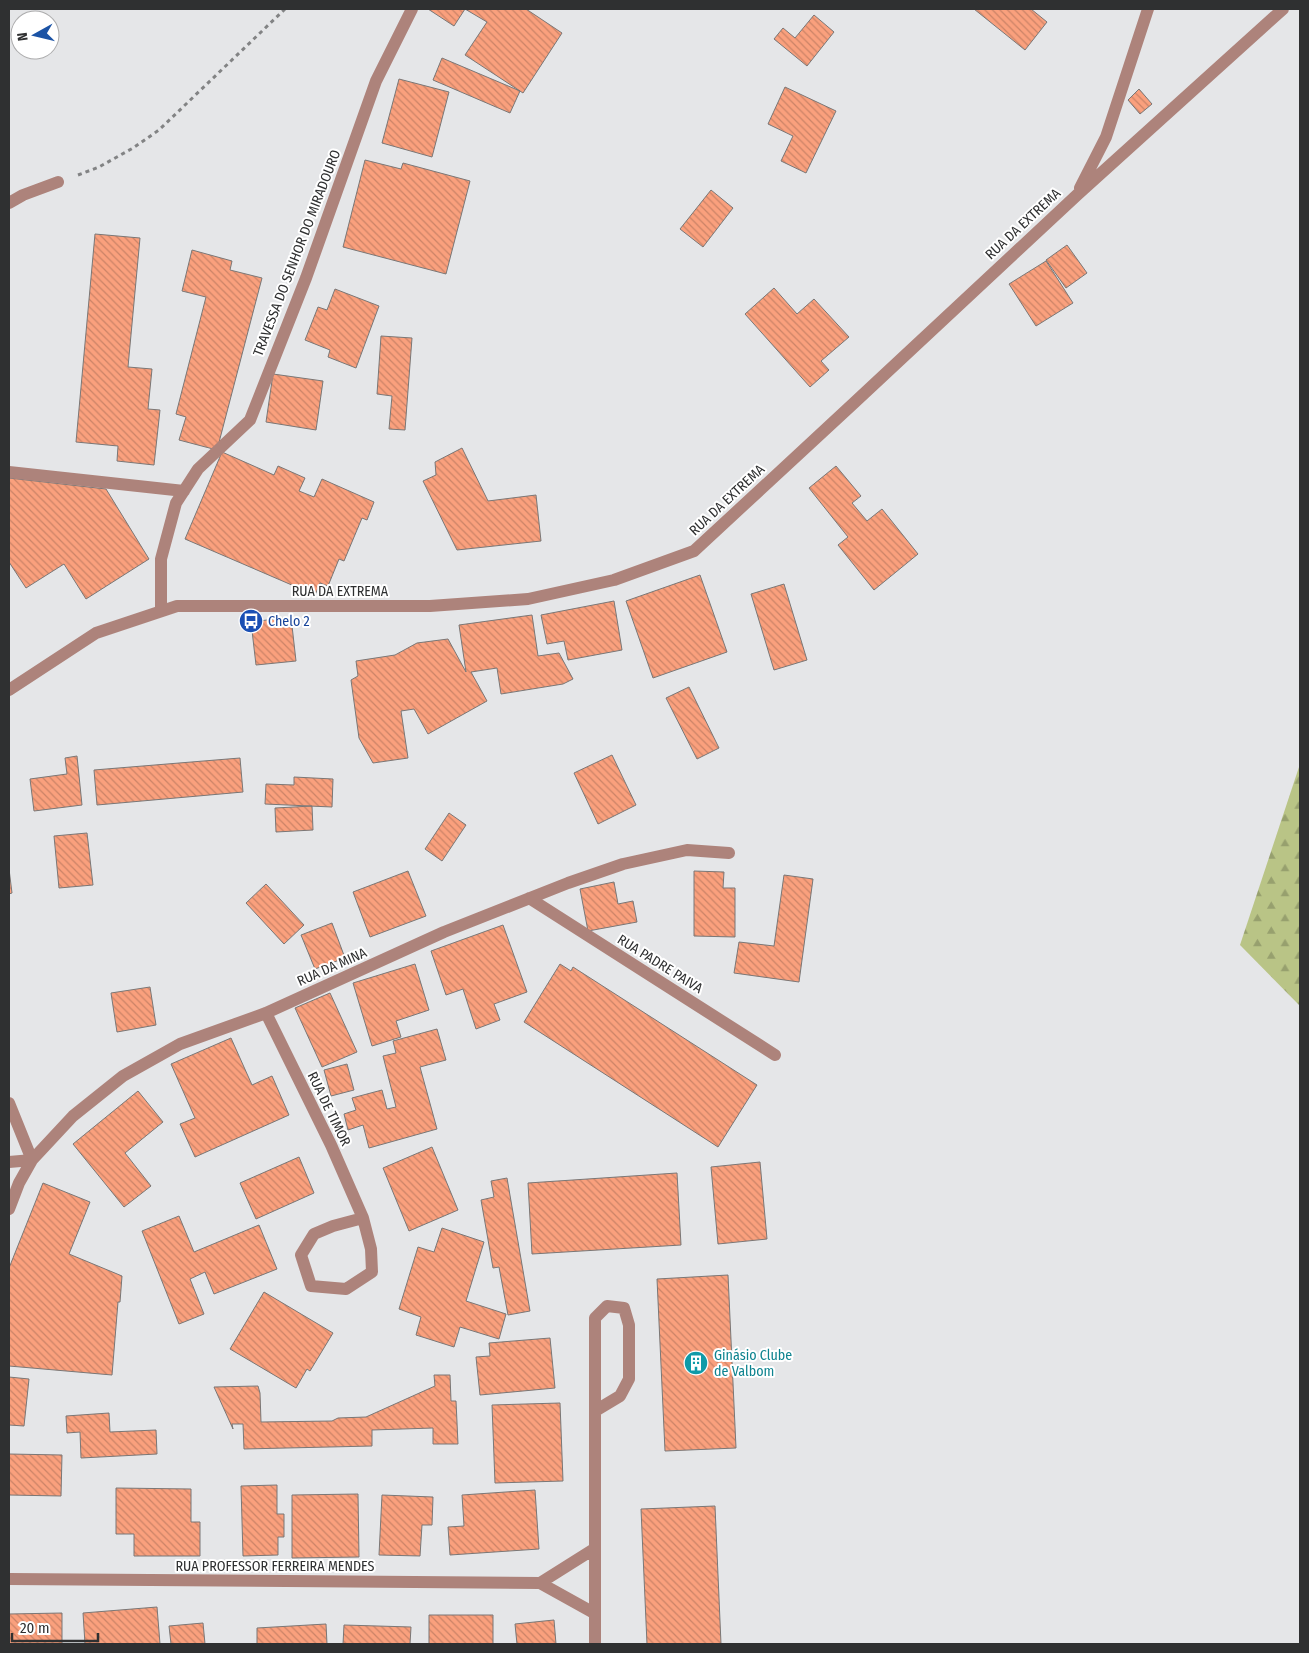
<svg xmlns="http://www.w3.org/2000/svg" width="1309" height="1653" viewBox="0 0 1309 1653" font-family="'Fira Sans Condensed',sans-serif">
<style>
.forest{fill:url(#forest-firs)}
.building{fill:url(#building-back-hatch);stroke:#7a7776}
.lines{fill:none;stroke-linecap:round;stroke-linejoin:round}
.path{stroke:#828384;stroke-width:3;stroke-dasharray:4 4;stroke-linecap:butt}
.minor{stroke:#ad837b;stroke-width:12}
.labels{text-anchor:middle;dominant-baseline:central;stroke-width:4;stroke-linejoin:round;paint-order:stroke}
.street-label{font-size:14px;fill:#2f3031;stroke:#fff}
.transit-label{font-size:14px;fill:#164399;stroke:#fff;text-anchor:start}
.culture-label{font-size:14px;fill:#0d838f;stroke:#fff;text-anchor:start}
</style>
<defs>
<pattern id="forest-firs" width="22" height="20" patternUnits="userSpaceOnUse" patternTransform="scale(1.25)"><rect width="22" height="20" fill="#b9c486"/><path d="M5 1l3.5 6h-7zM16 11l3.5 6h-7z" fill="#97a06e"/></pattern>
<pattern id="building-back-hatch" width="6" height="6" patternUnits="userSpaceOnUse" patternTransform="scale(1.25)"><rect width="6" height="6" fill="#faa07d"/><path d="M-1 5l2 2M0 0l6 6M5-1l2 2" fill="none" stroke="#cb8367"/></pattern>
</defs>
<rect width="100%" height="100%" fill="#e5e6e8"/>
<path class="forest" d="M 1300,764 L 1300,1006 L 1240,945 Z"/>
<path class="building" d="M 428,9 L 465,9 L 454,26 Z
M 465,9 L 526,9 L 562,33 L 523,93 L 465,55 L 487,22 Z
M 974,9 L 1031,9 L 1047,22 L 1025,50 Z
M 814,15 L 834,32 L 807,66 L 774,39 L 783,28 L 795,38 Z
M 442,58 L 520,91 L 510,113 L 433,80 Z
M 399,79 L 449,92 L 432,157 L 382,143 Z
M 785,87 L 836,111 L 806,173 L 781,161 L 793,136 L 768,124 Z
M 1139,89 L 1152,104 L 1140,114 L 1128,100 Z
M 365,160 L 401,169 L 403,163 L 470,181 L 446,274 L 343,247 Z
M 711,190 L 733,208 L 703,247 L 680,229 Z
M 95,234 L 140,238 L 128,367 L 152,369 L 148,409 L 160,410 L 154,465 L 117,461 L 118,446 L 76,442 Z
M 1067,245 L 1087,273 L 1066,288 L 1046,260 Z
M 192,250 L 232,261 L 230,270 L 262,278 L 217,450 L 179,440 L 186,417 L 176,414 L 206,297 L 182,291 Z
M 1046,261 L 1073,303 L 1036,326 L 1009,284 Z
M 774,288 L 797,314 L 814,299 L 849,337 L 821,361 L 829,370 L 810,387 L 745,314 Z
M 335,289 L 379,306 L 356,368 L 328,357 L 330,350 L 305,340 L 318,307 L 327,310 Z
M 381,336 L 412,338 L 405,430 L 389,429 L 392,396 L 377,394 Z
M 273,374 L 323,381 L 316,430 L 266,422 Z
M 462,448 L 488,501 L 536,495 L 541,541 L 457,550 L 423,481 L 436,475 L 435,462 Z
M 222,452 L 274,475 L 278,466 L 305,478 L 299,491 L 314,497 L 322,479 L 374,502 L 367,520 L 362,518 L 344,561 L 339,559 L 328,586 L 320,583 L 315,595 L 185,539 Z
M 836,466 L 861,496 L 852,503 L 867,521 L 882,509 L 918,554 L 874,590 L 838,545 L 848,537 L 809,488 Z
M 9,478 L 106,489 L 149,559 L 86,599 L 64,564 L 26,588 L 9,562 Z
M 700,575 L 727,652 L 653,678 L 626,601 Z
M 784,584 L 807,660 L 774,670 L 751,594 Z
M 614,601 L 622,650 L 568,660 L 564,641 L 547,644 L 541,615 Z
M 532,615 L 538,656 L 559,653 L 573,679 L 563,684 L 501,694 L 497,668 L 471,672 L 487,701 L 428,734 L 414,709 L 401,711 L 408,758 L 373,763 L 359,738 L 351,680 L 358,676 L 356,661 L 395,655 L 417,643 L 448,639 L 466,672 L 459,625 Z
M 291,617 L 296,661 L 256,665 L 251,622 Z
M 689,687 L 719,748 L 697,759 L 666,698 Z
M 612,755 L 636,805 L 598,824 L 574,773 Z
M 77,756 L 82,805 L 34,811 L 30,779 L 67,774 L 65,758 Z
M 240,758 L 243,792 L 97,805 L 94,770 Z
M 294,777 L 333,779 L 332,807 L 265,804 L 266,784 L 294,785 Z
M 312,806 L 313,830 L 276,832 L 275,808 Z
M 449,813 L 466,825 L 442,861 L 425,849 Z
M 87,833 L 93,885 L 59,888 L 54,836 Z
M 9,869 L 12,893 L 9,894 Z
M 408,871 L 426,916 L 370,937 L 353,892 Z
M 694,871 L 724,872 L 723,888 L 735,888 L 735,937 L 694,936 Z
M 784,875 L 813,879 L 799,982 L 734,973 L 739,942 L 774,946 Z
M 614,882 L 618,904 L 633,901 L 637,922 L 588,931 L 580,889 Z
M 266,884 L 304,925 L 284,944 L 246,903 Z
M 332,923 L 345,958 L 315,969 L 301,935 Z
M 503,925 L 527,992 L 494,1004 L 500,1020 L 476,1029 L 463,989 L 446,995 L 431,951 Z
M 415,964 L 429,1010 L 396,1021 L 401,1037 L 372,1046 L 353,983 Z
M 560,964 L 571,971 L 573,967 L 757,1085 L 718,1147 L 524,1022 Z
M 150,987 L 156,1025 L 117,1032 L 111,993 Z
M 330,993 L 357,1052 L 322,1067 L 295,1008 Z
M 437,1029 L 446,1060 L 420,1067 L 437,1129 L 369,1148 L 363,1125 L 348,1130 L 344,1114 L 356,1110 L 352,1098 L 382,1090 L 387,1109 L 396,1107 L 383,1056 L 396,1053 L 393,1041 Z
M 231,1038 L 252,1085 L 272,1076 L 289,1115 L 195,1157 L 180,1124 L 195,1118 L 171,1064 Z
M 347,1064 L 354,1090 L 331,1096 L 324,1070 Z
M 138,1091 L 163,1122 L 125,1153 L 151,1186 L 124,1207 L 73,1144 Z
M 432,1147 L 458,1210 L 409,1231 L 383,1168 Z
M 299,1157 L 314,1193 L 256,1219 L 240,1183 Z
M 760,1162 L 767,1239 L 718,1244 L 711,1167 Z
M 677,1173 L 681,1245 L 532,1254 L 528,1183 Z
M 507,1178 L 530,1311 L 508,1315 L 499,1267 L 493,1268 L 481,1200 L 494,1197 L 491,1181 Z
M 43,1183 L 90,1202 L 69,1254 L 122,1276 L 120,1302 L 118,1302 L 112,1375 L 9,1366 L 9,1268 Z
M 179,1216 L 194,1252 L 259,1225 L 277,1269 L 214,1294 L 205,1272 L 190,1279 L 204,1314 L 179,1324 L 142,1231 Z
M 442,1228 L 484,1242 L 466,1301 L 506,1314 L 499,1339 L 460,1327 L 454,1347 L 416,1335 L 421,1317 L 399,1309 L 418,1247 L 434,1252 Z
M 728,1275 L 736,1448 L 665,1451 L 657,1279 Z
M 264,1292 L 333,1333 L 310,1371 L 307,1369 L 296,1388 L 230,1349 Z
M 550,1338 L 555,1388 L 480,1395 L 476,1357 L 490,1356 L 489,1343 Z
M 434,1375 L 450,1375 L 451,1401 L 456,1401 L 458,1444 L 433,1444 L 433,1428 L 372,1430 L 372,1446 L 244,1449 L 243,1424 L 232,1424 L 233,1429 L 214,1387 L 258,1386 L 260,1393 L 261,1422 L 332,1421 L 338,1418 L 366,1417 L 435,1386 Z
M 9,1377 L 29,1379 L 24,1426 L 9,1425 Z
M 560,1403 L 563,1481 L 495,1483 L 492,1405 Z
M 109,1413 L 110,1432 L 156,1430 L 157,1454 L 81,1458 L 80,1432 L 67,1433 L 66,1416 Z
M 9,1454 L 62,1455 L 61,1496 L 9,1495 Z
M 277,1485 L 277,1514 L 284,1514 L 284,1537 L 278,1537 L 278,1555 L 243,1556 L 241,1486 Z
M 116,1488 L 191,1489 L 191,1522 L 200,1522 L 200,1556 L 134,1556 L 134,1534 L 116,1534 Z
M 535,1490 L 539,1549 L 450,1555 L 448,1527 L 464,1526 L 462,1495 Z
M 358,1494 L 359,1557 L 292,1558 L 292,1495 Z
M 382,1495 L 433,1497 L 432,1525 L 422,1525 L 420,1556 L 379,1555 Z
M 715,1506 L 721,1644 L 647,1644 L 641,1509 Z
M 157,1607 L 160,1644 L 85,1644 L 83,1613 Z
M 62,1613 L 62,1644 L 9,1644 L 9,1614 Z
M 429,1615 L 493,1615 L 493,1644 L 429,1644 Z
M 554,1620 L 556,1644 L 517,1644 L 515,1624 Z
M 203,1623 L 205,1644 L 171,1644 L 169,1626 Z
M 326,1624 L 327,1644 L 257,1644 L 257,1628 Z
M 344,1625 L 411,1627 L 410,1644 L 343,1644 Z"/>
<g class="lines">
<path class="path" d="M 78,175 L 99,167 L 133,148 L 159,130 L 285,9"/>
<path class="minor" d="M 1080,188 L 1106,137 L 1148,9
M 9,203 L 23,195 L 58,182
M 9,472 L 184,491
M 161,611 L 161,559 L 176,503 L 198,469 L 250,420 L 306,278 L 376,81 L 412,9
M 9,690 L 96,633 L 177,606 L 430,606 L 528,599 L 614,580 L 694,551 L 855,402 L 1077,195 L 1283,9
M 529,898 L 775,1055
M 266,1013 L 331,1145 L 363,1218 L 371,1249 L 372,1272 L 346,1289 L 311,1286 L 301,1255 L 314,1234 L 333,1226 L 363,1218
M 9,1103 L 32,1160 L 9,1162
M 9,1209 L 19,1183 L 32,1160 L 73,1116 L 123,1076 L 180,1044 L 266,1013 L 444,932 L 568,883 L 623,864 L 687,850 L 729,853
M 9,1579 L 540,1583 L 594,1613
M 540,1583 L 594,1549
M 595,1644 L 595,1318 L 607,1306 L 624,1308 L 629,1325 L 629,1379 L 620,1396 L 595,1411"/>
</g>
<defs>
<g id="bus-disc" transform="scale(1.25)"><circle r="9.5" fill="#1a4fb4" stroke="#fff"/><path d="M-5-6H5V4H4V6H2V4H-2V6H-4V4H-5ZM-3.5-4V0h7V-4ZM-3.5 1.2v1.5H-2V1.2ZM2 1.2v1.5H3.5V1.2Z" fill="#fff"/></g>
<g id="building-disc" transform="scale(1.25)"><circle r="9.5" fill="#0f9aa8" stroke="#fff"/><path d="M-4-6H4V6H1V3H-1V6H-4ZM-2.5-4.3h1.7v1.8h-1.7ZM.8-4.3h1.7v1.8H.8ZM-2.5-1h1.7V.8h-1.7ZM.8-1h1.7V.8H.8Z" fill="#fff"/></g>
</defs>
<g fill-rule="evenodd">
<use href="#bus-disc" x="251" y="621"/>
<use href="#building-disc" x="696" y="1363"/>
</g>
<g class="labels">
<g class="street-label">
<text transform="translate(1023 224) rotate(-43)">RUA DA EXTREMA</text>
<text transform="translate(297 253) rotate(-69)">TRAVESSA DO SENHOR DO MIRADOURO</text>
<text transform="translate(727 500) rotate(-43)">RUA DA EXTREMA</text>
<text x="340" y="591">RUA DA EXTREMA</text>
<text transform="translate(660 964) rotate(32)">RUA PADRE PAIVA</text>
<text transform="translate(332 967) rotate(-24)">RUA DA MINA</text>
<text transform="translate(329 1109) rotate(64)">RUA DE TIMOR</text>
<text x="275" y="1566">RUA PROFESSOR FERREIRA MENDES</text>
</g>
<g class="transit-label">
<text x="268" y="621">Chelo 2</text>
</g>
<g class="culture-label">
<text x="714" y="1355">Ginásio Clube<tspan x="714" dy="16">de Valbom</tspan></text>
</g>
</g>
<rect width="1309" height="1653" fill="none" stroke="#2f3031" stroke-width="20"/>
<g transform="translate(35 35) rotate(262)"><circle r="24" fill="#ffffff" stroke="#acacad"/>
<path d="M0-4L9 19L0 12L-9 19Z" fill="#1b53a5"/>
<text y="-8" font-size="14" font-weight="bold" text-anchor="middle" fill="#2f3031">N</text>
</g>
<path d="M12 1633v8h86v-8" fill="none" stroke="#2f3031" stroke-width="2.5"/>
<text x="20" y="1633" font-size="15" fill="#2f3031" stroke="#ffffff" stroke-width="4" paint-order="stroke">20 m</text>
</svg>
